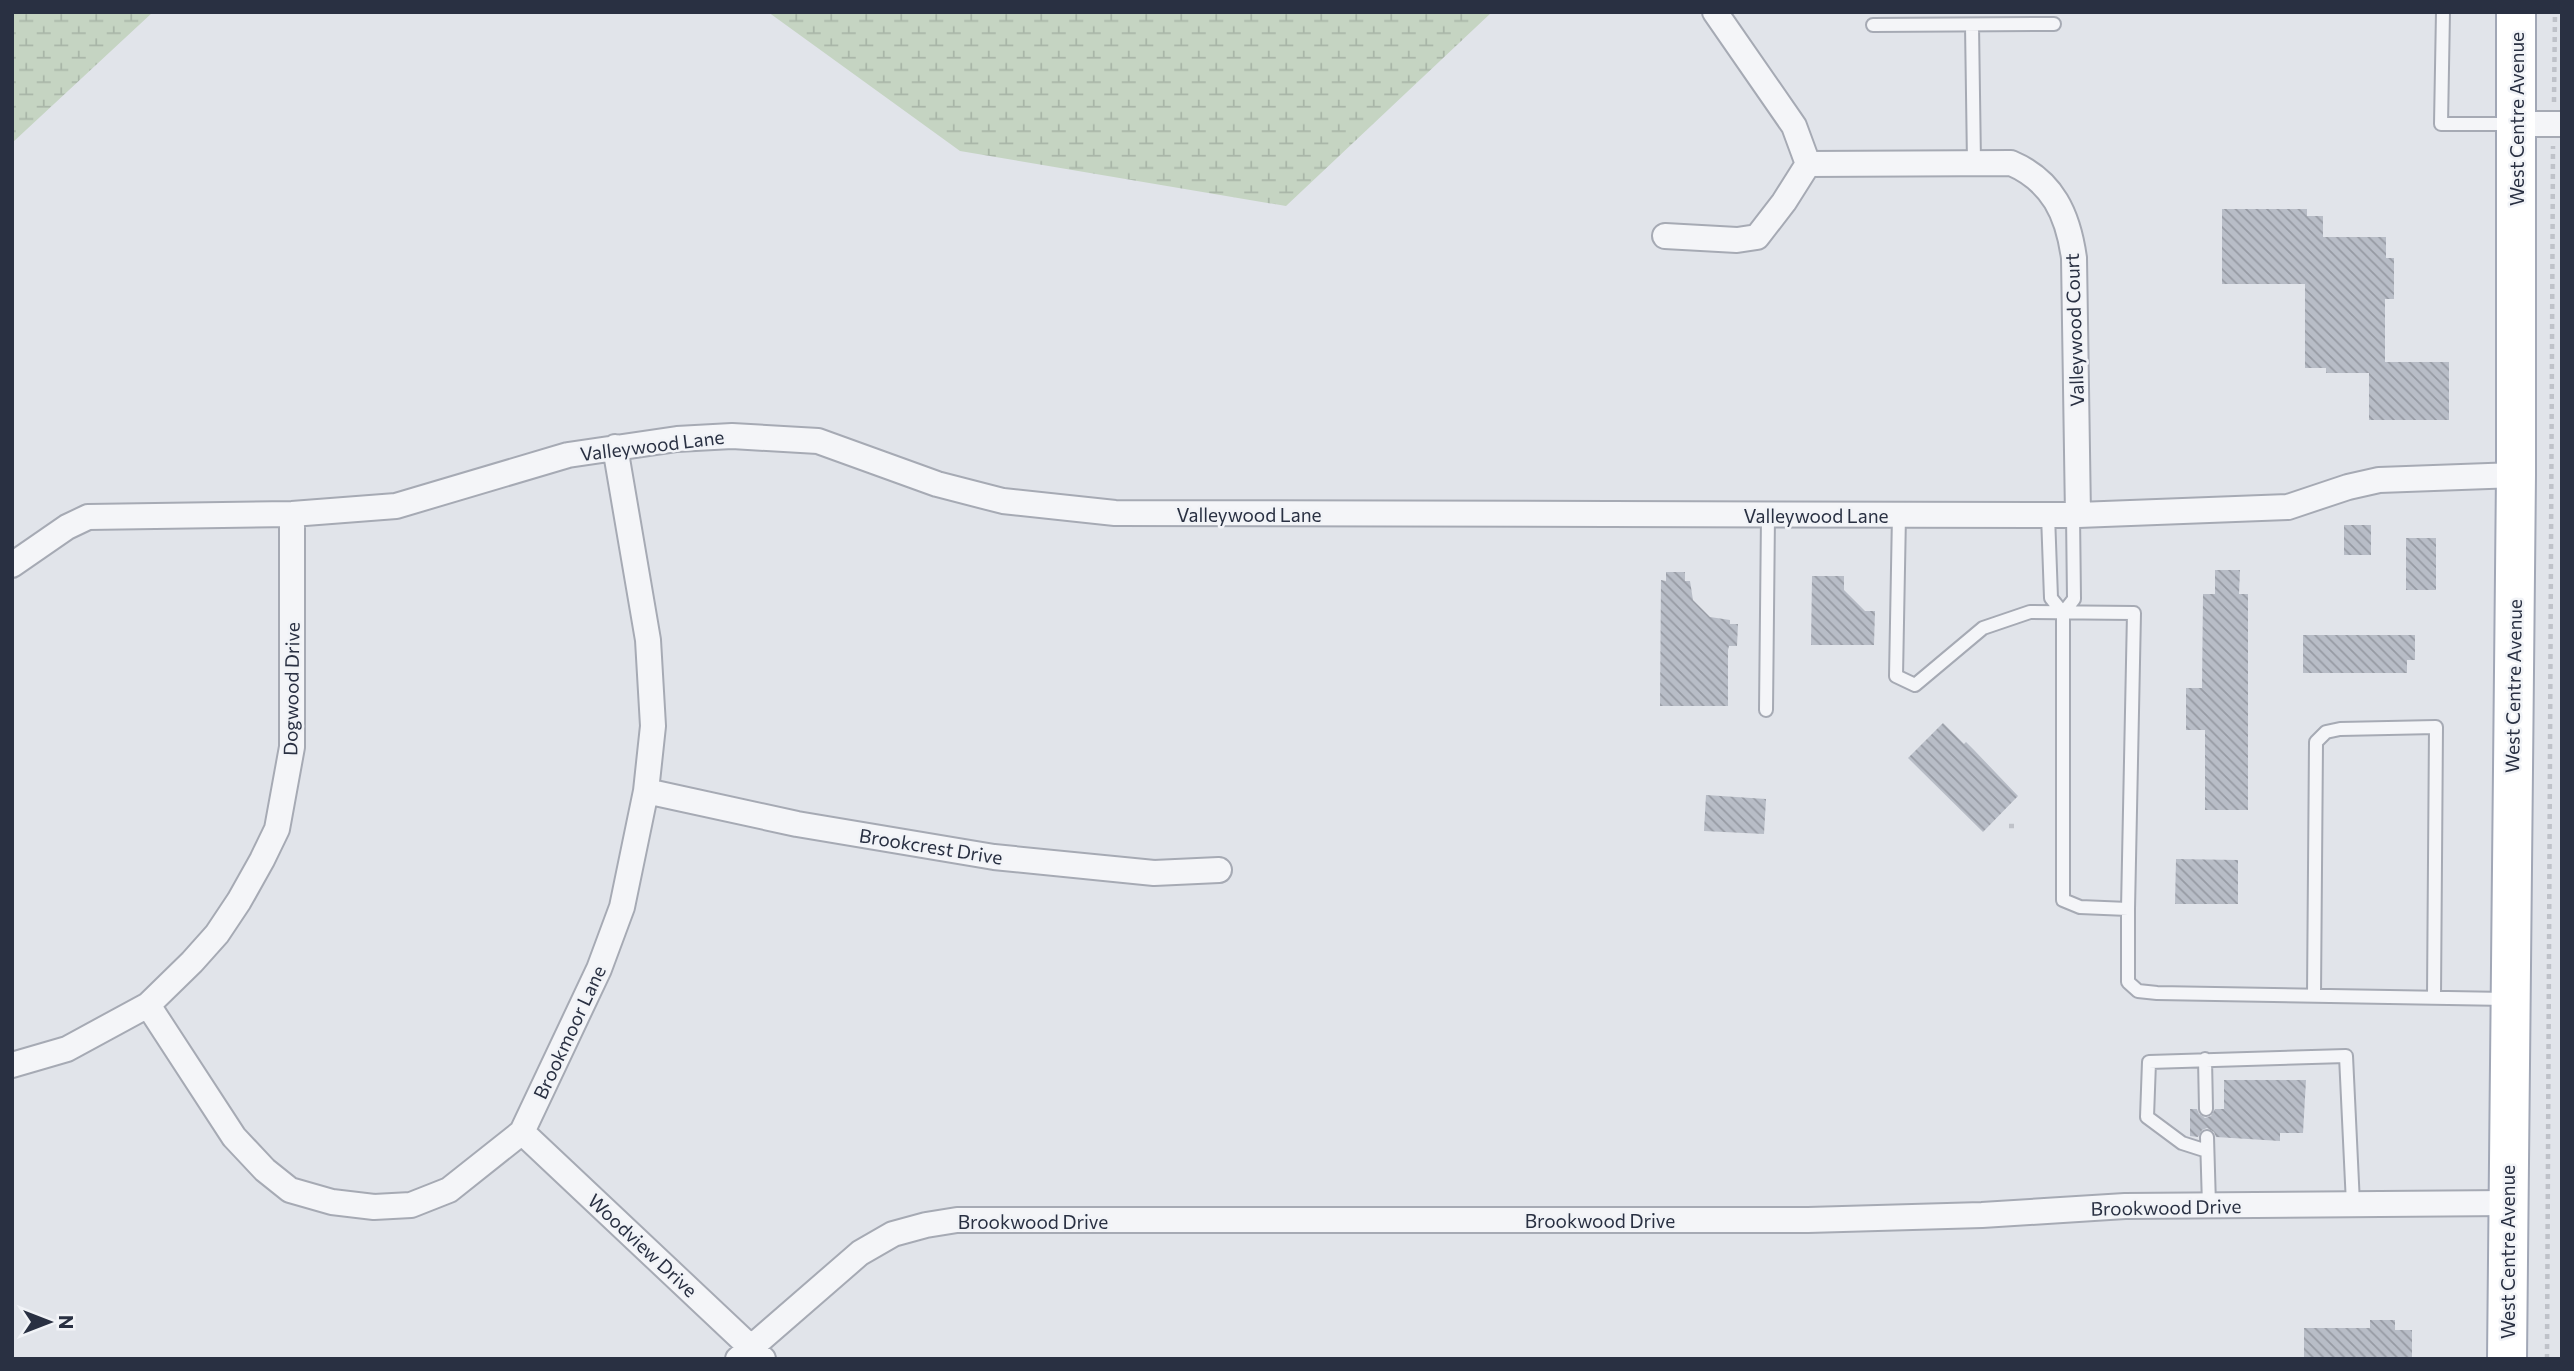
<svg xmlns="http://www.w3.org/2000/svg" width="2574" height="1371" viewBox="0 0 2574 1371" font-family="Commissioner,sans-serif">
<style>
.wetland{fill:url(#wetland-marsh)}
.building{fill:url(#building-back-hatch)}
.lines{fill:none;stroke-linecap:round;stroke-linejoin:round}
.service-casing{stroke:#a6aab4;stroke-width:16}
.minor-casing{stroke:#a6aab4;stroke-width:28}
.primary-casing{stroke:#a1a7b6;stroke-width:42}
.path{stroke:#bfc2c9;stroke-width:4.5;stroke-dasharray:5 5;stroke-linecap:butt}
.service{stroke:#f4f5f8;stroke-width:12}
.minor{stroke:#f4f5f8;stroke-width:24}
.primary{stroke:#fff;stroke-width:38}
.labels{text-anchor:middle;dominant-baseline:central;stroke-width:5;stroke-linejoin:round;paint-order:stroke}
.street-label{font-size:19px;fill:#293042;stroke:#f1f3f7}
</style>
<defs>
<pattern id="wetland-marsh" width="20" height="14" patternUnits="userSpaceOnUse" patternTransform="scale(1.75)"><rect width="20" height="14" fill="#c5d4c2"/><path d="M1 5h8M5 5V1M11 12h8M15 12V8" fill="none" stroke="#a9b6a8"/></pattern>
<pattern id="building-back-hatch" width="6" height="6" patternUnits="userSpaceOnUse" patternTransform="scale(1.75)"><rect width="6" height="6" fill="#b8bdc7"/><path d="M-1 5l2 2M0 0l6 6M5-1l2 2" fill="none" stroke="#969aa3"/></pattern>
</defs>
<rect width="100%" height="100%" fill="#e1e4ea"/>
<path class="wetland" d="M 12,12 L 153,12 L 12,143 Z
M 768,12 L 1492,12 L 1286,206 L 960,151 Z"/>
<path class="building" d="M 2222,209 L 2307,209 L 2307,216 L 2323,216 L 2323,237 L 2386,237 L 2386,258 L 2394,258 L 2394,299 L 2385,299 L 2385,362 L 2449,362 L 2449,420 L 2369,420 L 2369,373 L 2326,373 L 2326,368 L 2305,368 L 2305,284 L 2222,284 Z
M 2344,525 L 2371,525 L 2371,555 L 2344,555 Z
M 2406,538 L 2436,538 L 2436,590 L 2406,590 Z
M 2215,570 L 2240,570 L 2239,594 L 2248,594 L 2248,810 L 2205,810 L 2205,730 L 2186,730 L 2186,688 L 2202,688 L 2203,594 L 2215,594 Z
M 1666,572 L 1685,572 L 1685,581 L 1690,581 L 1693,600 L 1710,617 L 1730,620 L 1730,624 L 1738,624 L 1737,646 L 1729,646 L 1728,650 L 1728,706 L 1660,706 L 1661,580 L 1666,581 Z
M 1812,576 L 1844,576 L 1844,590 L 1865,611 L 1875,611 L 1874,645 L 1811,645 Z
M 2303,635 L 2415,635 L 2415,660 L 2407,660 L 2407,673 L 2303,673 Z
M 1943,723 L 1964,744 L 1966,742 L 1974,750 L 2018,796 L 1983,832 L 1908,758 Z
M 1706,795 L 1766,799 L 1764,834 L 1704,831 Z
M 2176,859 L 2238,860 L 2238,904 L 2175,904 Z
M 2224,1080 L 2306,1080 L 2303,1133 L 2280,1133 L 2280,1141 L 2216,1137 L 2214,1132 L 2207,1128 L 2202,1130 L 2198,1137 L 2190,1136 L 2190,1109 L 2197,1109 L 2199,1114 L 2205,1118 L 2211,1116 L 2215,1109 L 2224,1109 Z
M 2370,1320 L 2395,1320 L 2395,1330 L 2412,1330 L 2412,1359 L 2304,1359 L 2304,1328 L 2370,1328 Z"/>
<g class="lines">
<g class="service-casing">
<path id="service" d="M 2443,12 L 2441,124 L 2511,124
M 1873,25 L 2054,24
M 1972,25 L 1974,163
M 1899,515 L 1896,676 L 1915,685 L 1983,628 L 2030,612 L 2134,613 L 2128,909
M 2048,515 L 2051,598 L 2063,613 L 2074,599 L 2073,515
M 2063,613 L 2063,900 L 2080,907 L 2128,909 L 2128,982 L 2138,991 L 2157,993 L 2507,999
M 1766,710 L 1768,515
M 2314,995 L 2316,742 L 2326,732 L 2340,729 L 2436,727 L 2434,997
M 2205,1059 L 2206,1109
M 2207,1137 L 2209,1205
M 2207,1151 L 2182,1143 L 2147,1117 L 2149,1062 L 2346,1056 L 2353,1204"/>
</g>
<g class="minor-casing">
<path id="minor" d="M 1715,12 L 1794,126 L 1808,164
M 2515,124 L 2562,124
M 1808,164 L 2011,163 C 2053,181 2068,215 2074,258 L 2078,515
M 1665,236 L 1737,240 L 1757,237 L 1784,202 L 1808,164
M 12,565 L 67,527 L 88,517 L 292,514 L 396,506 L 568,455 L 677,439 L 732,436 L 818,441 L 937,484 L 1003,501 L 1115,513 L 2078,515 L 2288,507 L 2348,487 L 2379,480 L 2516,475
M 646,791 L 797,824 L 994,857 L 1154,873 L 1219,870
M 148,1005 L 234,1137 L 265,1170 L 290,1190 L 332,1202 L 374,1207 L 411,1205 L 449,1190 L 522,1132 L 599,969 L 622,907 L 646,791 L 653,726 L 648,640 L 615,447
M 12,1065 L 67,1049 L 148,1005 L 192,962 L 217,934 L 239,901 L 262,860 L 277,829 L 292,747 L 292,514
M 522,1132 L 763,1359
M 738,1359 L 860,1253 L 893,1234 L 926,1225 L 957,1220 L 1808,1220 L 1982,1215 L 2125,1206 L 2507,1203"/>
</g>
<g class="primary-casing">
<path id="primary" d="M 2507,1359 L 2516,475 L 2516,12"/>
</g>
<path class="path" d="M 2554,102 L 2555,12
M 2009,826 L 2014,826
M 2547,1359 L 2553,146"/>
<use href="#service" class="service"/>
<use href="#minor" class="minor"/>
<use href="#primary" class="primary"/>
</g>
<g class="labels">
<g class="street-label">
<text transform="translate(2516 119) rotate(-90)">West Centre Avenue</text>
<text transform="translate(2074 330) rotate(-92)">Valleywood Court</text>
<text transform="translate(652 445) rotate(-7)">Valleywood Lane</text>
<text x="1249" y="514">Valleywood Lane</text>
<text x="1816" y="515">Valleywood Lane</text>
<text transform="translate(2513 686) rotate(-89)">West Centre Avenue</text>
<text transform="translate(291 689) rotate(-89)">Dogwood Drive</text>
<text transform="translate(931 846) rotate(9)">Brookcrest Drive</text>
<text transform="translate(569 1032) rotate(-65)">Brookmoor Lane</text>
<text transform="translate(2166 1207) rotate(-1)">Brookwood Drive</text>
<text x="1600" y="1220">Brookwood Drive</text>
<text x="1033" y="1221">Brookwood Drive</text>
<text transform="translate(643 1245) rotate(43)">Woodview Drive</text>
<text transform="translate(2507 1252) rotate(-90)">West Centre Avenue</text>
</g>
</g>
<rect width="2574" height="1371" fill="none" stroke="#293042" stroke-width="28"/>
<g transform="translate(49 1322) rotate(90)" stroke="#f1f3f7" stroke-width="5" paint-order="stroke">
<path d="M0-5L12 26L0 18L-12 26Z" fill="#293042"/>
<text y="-10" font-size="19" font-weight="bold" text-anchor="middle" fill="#293042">N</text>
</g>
</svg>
